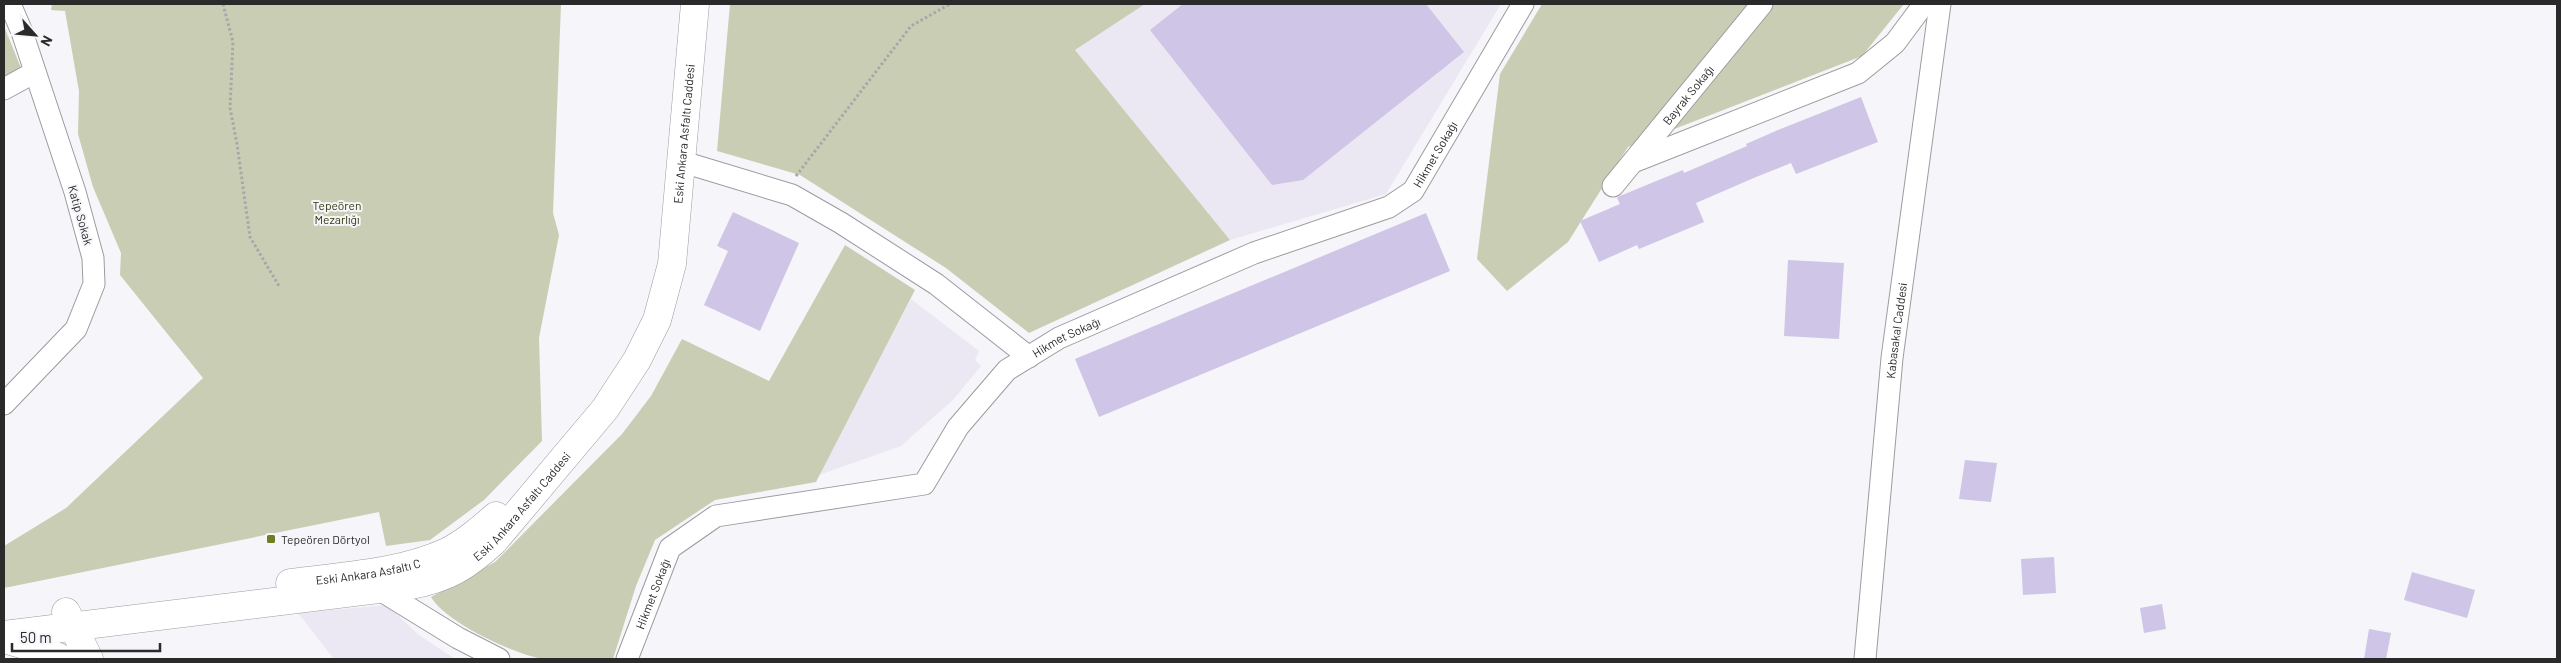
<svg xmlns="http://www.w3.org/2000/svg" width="2561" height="663" viewBox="0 0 2561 663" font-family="Barlow,sans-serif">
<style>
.built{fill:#ebe8f3}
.green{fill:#c9cdb3}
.building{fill:#cec5e7}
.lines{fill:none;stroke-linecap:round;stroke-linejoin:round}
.minor-casing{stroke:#9c9c9f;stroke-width:23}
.major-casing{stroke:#9c9c9f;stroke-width:29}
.path{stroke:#a7a7aa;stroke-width:3;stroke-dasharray:2.5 2.5;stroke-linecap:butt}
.minor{stroke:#fff;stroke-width:21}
.major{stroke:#fff;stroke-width:28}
.poi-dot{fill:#747b25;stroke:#f6f5f9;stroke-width:2}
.labels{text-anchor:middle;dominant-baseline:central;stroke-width:4;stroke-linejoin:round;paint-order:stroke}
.street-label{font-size:12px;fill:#2a2a2b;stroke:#f6f5f9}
.park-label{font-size:12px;fill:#33360b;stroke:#f6f5f9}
.poi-label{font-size:12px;fill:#2a2a2b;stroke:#f6f5f9;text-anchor:start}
</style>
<rect width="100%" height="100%" fill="#f6f5f9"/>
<path class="built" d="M 1145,4 L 1501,4 L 1386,194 L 1230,240 L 1075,50 Z
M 911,299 L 979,351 L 975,360 L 981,366 L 953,400 L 901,446 L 819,475 Z
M 387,605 L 419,635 L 455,659 L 334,659 L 298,613 Z"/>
<path class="green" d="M 52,4 L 561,4 L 553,213 L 559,235 L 539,338 L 542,441 L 484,500 L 430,540 L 386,546 L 379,512 L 4,588 L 4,546 L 66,508 L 203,378 L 120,275 L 121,253 L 93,187 L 78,134 L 79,91 L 65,11 L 51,10 Z
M 730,4 L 1145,4 L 1075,50 L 1230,240 L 1029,333 L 946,268 L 800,175 L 717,151 Z
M 1542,4 L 1904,4 L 1862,56 L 1628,147 L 1568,242 L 1507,291 L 1477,259 L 1500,74 Z
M 4,26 L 21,68 L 4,78 Z
M 845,245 L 915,290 L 816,482 L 715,500 L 655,540 L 636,586 L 613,659 C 591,659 566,662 544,659 C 515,655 445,622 431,597 L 495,562 L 622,434 L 651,396 L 682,339 L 769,381 Z"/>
<path class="building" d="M 1183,4 L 1426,4 L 1464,52 L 1303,180 L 1272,185 L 1150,30 Z
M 1861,97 L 1878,142 L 1796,174 L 1791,163 L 1756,177 L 1696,203 L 1704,222 L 1639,249 L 1637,245 L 1599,262 L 1580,221 L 1620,204 L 1617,198 L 1620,196 L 1683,170 L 1684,173 L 1747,146 L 1746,144 L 1778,130 Z
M 733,212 L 799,243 L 760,331 L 704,305 L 728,251 L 717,246 Z
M 1426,213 L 1450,271 L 1099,417 L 1075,359 Z
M 1788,260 L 1844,263 L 1839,339 L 1784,336 Z
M 1965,460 L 1997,463 L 1991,502 L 1959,499 Z
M 2054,557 L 2056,593 L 2023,595 L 2021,559 Z
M 2412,572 L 2475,590 L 2467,618 L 2404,600 Z
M 2162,604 L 2166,629 L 2144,633 L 2140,608 Z
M 2369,629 L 2391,633 L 2386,659 L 2364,659 Z"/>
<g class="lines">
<g class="minor-casing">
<g id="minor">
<path d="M 4,89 L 35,72"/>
<path d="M 683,162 L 792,195 L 841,223 L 936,284 L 1029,357"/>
<path d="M 1633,162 L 1858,73 L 1895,43 L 1924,4"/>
<path id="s1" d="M 1613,186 L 1762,4"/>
<path d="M 4,404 L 76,329 L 94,284 L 93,258 L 75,192 L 22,32 L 10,4"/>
<path d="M 380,590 L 458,638 L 499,659"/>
<path id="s2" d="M 627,659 L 670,548 L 716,516 L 924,484 L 958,427 L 1007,370 L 1059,338 L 1254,253 L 1389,207 L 1413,191 L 1523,4"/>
<path id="s3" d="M 1865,659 L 1892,358 L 1940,4"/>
</g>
</g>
<g class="major-casing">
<g id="major">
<path id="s4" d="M 290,583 C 342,576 398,574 447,552 C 465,543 481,529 496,516"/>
<path d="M 66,612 L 89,659"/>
<path id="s5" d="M 4,635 L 411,585 C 448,578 467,566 494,541 L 605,409 L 637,360 L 657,320 L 672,264 L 695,4"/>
<path d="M 8,640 L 48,652 L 62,659"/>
</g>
</g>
<path class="path" d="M 223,4 L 233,42 L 230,108 L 237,144 L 250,237 L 279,286
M 796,176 L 911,26 L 950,4"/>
<use href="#minor" class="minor"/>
<use href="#major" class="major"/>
</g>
<rect class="poi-dot" x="266" y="534" width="10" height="10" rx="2.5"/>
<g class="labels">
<g class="street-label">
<text stroke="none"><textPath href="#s1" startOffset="118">Bayrak Sokağı</textPath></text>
<text stroke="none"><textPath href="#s5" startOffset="970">Eski Ankara Asfaltı Caddesi</textPath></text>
<text stroke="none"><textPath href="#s2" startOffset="1015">Hikmet Sokağı</textPath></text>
<text transform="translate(81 215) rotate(74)">Katip Sokak</text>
<text stroke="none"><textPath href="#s3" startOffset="330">Kabasakal Caddesi</textPath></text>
<text stroke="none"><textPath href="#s2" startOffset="595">Hikmet Sokağı</textPath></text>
<text stroke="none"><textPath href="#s5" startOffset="550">Eski Ankara Asfaltı Caddesi</textPath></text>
<text stroke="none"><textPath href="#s4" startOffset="79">Eski Ankara Asfaltı C</textPath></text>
<text stroke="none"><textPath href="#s2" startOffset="70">Hikmet Sokağı</textPath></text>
</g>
<g class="park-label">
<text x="337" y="205">Tepeören<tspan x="337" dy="14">Mezarlığı</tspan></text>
</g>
<g class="poi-label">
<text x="281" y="539">Tepeören Dörtyol</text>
</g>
</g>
<rect width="2561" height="663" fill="none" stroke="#2a2a2b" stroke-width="10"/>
<g transform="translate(35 35) rotate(117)" stroke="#f6f5f9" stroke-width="4" paint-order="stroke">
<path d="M0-4L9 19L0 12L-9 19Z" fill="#2a2a2b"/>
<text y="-8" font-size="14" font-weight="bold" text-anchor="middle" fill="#2a2a2b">N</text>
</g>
<path d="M12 643v8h148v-8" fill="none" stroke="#2a2a2b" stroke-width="2.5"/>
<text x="20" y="643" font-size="15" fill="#2a2a2b" stroke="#f6f5f9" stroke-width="4" paint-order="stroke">50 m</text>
</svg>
